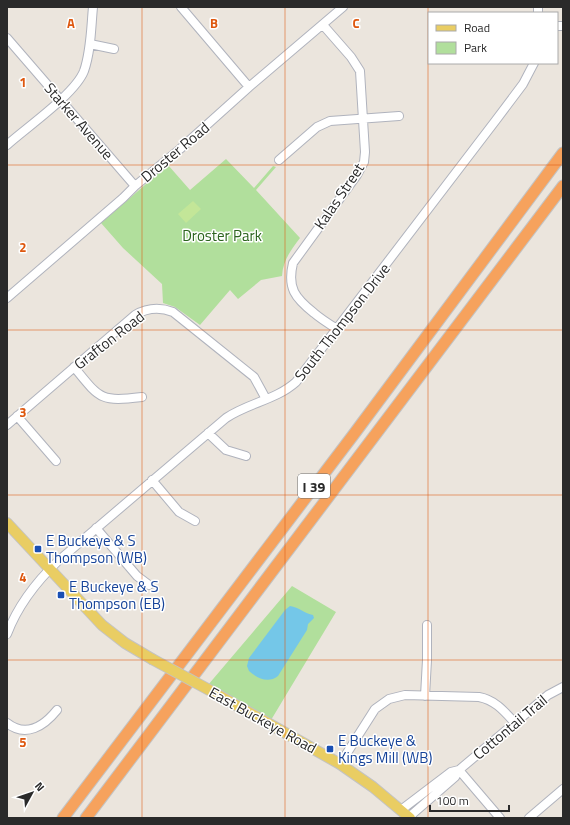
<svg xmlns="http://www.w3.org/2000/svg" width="570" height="825" viewBox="0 0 570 825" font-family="'Titillium Web',sans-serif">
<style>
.green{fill:#b1df9c}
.pitch{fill:#c3e698}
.water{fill:#74c7e8}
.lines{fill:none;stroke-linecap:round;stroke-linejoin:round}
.minor-casing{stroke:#b0b3bd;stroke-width:10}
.major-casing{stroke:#c3c3c3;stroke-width:12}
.highway-casing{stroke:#c3c3c3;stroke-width:13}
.minor{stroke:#fff;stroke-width:8}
.major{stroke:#e9cd63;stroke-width:10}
.highway{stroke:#f6a25d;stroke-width:11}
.major-bridge-casing{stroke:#c3c3c3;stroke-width:12;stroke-linecap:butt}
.major-bridge{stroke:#e9cd63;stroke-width:10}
.grid{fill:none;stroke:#de570e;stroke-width:1;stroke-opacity:0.55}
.transit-dot{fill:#1a4fb4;stroke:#fff;stroke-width:1.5}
.labels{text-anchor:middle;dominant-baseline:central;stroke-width:3;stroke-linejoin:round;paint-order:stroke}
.shield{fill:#fff;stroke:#6a6a6a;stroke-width:1}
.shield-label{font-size:14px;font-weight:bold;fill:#2a2a2a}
.street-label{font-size:15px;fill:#2a2a2a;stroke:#fff}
.park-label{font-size:15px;fill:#2b631d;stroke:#fff}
.transit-label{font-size:15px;fill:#164399;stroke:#fff;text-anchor:start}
.grid-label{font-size:13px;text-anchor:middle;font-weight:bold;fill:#de570e;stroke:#fff;stroke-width:3;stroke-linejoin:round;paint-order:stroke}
</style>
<rect width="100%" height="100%" fill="#ebe5dd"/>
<path class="green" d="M 226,159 L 254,188 L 273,166 L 276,167 L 256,190 L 300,238 C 291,250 283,260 282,276 L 261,280 L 238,299 L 230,290 L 200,325 L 175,307 L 163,303 L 162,284 L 123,248 L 101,223 L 168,165 L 190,190 Z
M 292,586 L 336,612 L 271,720 L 208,685 Z"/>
<path class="pitch" d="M 193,201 L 201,209 L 186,223 L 178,214 Z"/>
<path class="water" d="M 290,606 C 299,607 305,614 313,615 L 314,618 L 308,624 L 307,630 L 278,676 C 268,684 257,678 249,671 L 247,666 L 249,658 L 285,610 Z"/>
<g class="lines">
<g class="minor-casing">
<path id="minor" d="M 181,7 L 249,87
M 538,13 L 538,7
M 323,25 L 351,57 L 360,71 L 365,152 L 364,162 L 357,175 L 293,263 C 287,288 295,298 314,313 C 321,319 329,324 337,329
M 557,26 L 563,26
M 7,38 L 135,186
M 90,44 L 114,49
M 7,145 C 27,127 75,94 84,71 C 91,51 91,28 93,7
M 279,160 L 317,127 L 330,121 L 399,116
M 7,298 L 123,198 L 135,186 L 180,149 L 249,87 L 343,7
M 74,367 C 100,399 100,402 142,397
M 17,416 L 56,461
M 7,425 L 135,315 C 147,308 160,307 173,312 L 254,377 L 266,399
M 208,433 L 226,450 L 246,456
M 152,480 L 179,512 L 195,521
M 96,528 L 137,576 L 149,585
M 7,634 C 18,605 36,582 58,561 L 226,418 C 248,403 276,400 296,382 L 496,120 L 523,84 L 534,63
M 425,696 L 427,660 L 427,625
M 7,723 C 26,738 44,726 57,710
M 340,764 L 375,709 L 389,699 L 405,695 L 479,697 C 495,700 504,711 515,723
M 459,770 L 500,818
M 401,810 L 451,772 L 459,770
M 409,817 L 455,777 L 459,770 L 548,695 L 563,687
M 529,818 L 563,789"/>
</g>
<g class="major-casing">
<path id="major" d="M 7,523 L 102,625 L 125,643 L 152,659
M 213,692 L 340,764 L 373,787 L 410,818"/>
</g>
<g class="highway-casing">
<path id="highway" d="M 63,818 L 354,434 L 563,153
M 86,818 L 563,186"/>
</g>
<use href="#minor" class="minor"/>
<use href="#major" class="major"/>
<use href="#highway" class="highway"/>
<g class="major-bridge-casing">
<path id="major-bridge" d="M 152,659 L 213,692"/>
</g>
<use href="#major-bridge" class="major-bridge"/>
</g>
<path class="grid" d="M 142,7 L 142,818M 285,7 L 285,818M 428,7 L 428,818M 7,165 L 563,165M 7,330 L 563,330M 7,495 L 563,495M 7,660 L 563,660"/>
<g class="transit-dot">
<rect x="34" y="545" width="8" height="8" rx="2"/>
<rect x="57" y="591" width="8" height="8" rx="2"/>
<rect x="326" y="745" width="8" height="8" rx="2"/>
</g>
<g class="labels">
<rect class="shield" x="298" y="474" width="32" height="24" rx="3"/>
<g class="shield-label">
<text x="314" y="486">I 39</text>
</g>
<g class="street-label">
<text transform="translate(79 121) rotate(49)">Starker Avenue</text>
<text transform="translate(175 152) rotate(-40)">Droster Road</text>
<text transform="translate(339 196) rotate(-56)">Kalas Street</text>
<text transform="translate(342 322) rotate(-52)">South Thompson Drive</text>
<text transform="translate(109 340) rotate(-38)">Grafton Road</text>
<text transform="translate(263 720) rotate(29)">East Buckeye Road</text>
<text transform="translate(510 727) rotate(-40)">Cottontail Trail</text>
</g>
<g class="park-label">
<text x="222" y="235">Droster Park</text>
</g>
<g class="transit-label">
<text x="46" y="540">E Buckeye &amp; S<tspan x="46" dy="17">Thompson (WB)</tspan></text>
<text x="69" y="586">E Buckeye &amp; S<tspan x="69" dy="17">Thompson (EB)</tspan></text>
<text x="338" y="740">E Buckeye &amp;<tspan x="338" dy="17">Kings Mill (WB)</tspan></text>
</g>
</g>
<g class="grid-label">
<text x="71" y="28">A</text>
<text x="214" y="28">B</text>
<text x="356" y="28">C</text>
<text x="23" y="87">1</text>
<text x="23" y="252">2</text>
<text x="23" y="417">3</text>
<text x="23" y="582">4</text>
<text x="23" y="747">5</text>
</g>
<rect width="570" height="825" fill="none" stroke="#2a2a2a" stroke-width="16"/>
<rect x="428" y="12" width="130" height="52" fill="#ffffff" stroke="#aaaaaa"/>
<rect x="436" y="25" width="20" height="6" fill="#e9cd63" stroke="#aaaaaa"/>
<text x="464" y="32" font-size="12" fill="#2a2a2a">Road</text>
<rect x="436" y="42" width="20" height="12" fill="#b1df9c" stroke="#aaaaaa"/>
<text x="464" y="52" font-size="12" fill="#2a2a2a">Park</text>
<g transform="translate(32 793) rotate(50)" stroke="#ffffff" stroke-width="3" paint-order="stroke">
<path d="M0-3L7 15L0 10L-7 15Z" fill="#2a2a2a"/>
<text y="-6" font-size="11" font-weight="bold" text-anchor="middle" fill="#2a2a2a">N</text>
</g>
<path d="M430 805v6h79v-6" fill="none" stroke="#2a2a2a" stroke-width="2"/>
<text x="436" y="805" font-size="12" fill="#2a2a2a" stroke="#ffffff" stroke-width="3" paint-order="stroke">100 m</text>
</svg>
